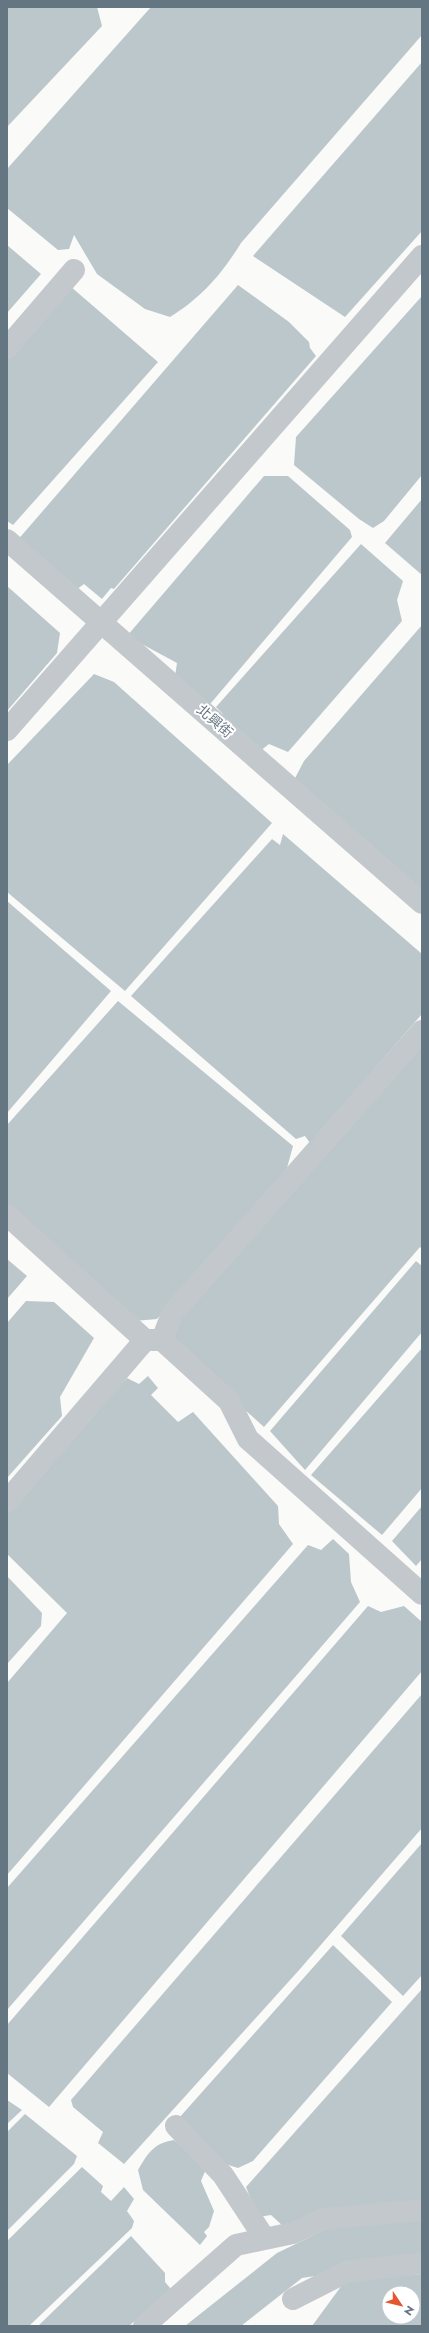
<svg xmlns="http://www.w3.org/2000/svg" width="429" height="2333" viewBox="0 0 429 2333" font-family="Jost,'Noto Sans TC',sans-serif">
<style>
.water{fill:#bbc7cb;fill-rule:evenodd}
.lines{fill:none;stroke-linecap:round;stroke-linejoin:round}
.minor{stroke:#c3c8cc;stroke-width:22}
.labels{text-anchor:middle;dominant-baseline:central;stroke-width:4;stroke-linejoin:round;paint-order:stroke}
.street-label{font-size:14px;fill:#657683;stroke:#fff}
</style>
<rect width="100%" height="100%" fill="#fafaf8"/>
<path class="water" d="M 7,7 L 97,7 L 102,26 L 7,127 Z
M 151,7 L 422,7 L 422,35 L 241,243 C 221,275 202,297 170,317 L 145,309 L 97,274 L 74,235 L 69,249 L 58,250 L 7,208 L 7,169 Z
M 422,62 L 422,231 L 345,317 L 253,256 Z
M 7,245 L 41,274 L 7,313 Z
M 238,285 L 289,322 L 309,342 L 310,348 L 316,356 L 114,589 L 111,588 L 102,599 L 84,584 L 76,590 L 16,542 Z
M 70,286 L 158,362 L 13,525 L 7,521 L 7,360 Z
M 422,296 L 422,475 L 384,521 L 373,528 L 359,519 L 294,465 L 296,437 Z
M 264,476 L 288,476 L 350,530 L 352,537 L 205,710 L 174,684 L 177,663 L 127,636 Z
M 422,499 L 422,575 L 385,543 Z
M 361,544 L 403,581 L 397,600 L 402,621 L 288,752 L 269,744 L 255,755 L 218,720 L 223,714 L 216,707 Z
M 7,586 L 60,633 L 57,653 L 7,711 Z
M 422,625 L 422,897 L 293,782 L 304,761 Z
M 94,674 L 114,682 L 272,823 L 125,991 L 7,892 L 7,765 Z
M 283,834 L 422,954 L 422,1014 L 310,1143 L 305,1136 L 296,1139 L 131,996 L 272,839 L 280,845 Z
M 7,901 L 111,991 L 7,1113 Z
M 118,1001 L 293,1146 L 287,1168 L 157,1319 L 134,1321 L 7,1209 L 7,1125 Z
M 422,1036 L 422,1249 L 420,1247 L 264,1427 L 172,1345 L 175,1322 Z
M 7,1259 L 27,1276 L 7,1299 Z
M 416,1261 L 422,1266 L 422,1332 L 305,1470 L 270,1431 Z
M 26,1301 L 54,1302 L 94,1338 L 60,1397 L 62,1416 L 7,1478 L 7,1323 Z
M 422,1348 L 422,1488 L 382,1535 L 311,1475 Z
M 148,1376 L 158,1388 L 151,1395 L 178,1422 L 193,1412 L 278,1506 L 279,1524 L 293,1544 L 7,1875 L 7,1683 L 67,1613 L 7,1554 L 7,1507 L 127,1378 L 139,1384 Z
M 422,1506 L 422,1559 L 416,1566 L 392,1541 Z
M 333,1539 L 349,1554 L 351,1582 L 360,1602 L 7,2010 L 7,1888 L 308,1545 L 321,1550 Z
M 7,1576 L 42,1613 L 41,1626 L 7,1664 Z
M 368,1606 L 381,1612 L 404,1606 L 422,1622 L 422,1671 L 49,2107 L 7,2073 L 7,2025 Z
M 422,1694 L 422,1828 L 300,1969 L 124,2164 L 98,2143 L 103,2132 L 73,2107 L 71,2100 Z
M 422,1843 L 422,1975 L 403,1996 L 341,1936 Z
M 333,1945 L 392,2002 L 253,2161 L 238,2168 L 219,2162 L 179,2118 Z
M 422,1989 L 422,2202 L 284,2227 L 271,2215 L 258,2217 L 246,2187 Z
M 7,2100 L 22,2110 L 7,2124 Z
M 25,2114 L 77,2156 L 74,2164 L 7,2231 L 7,2132 Z
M 174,2140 L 206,2169 L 201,2181 L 214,2211 L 209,2227 L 204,2232 L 207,2236 L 200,2245 L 143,2190 L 138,2170 C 148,2153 154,2143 174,2140 Z
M 82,2167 L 103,2186 L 101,2192 L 111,2201 L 124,2187 L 134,2199 L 127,2211 L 134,2221 L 132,2228 L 29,2326 L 7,2326 L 7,2241 Z
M 422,2218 L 422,2260 L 302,2278 L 241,2326 L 185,2326 L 277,2253 L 329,2228 Z
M 131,2236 L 165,2273 L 165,2282 L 171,2289 L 129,2326 L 38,2326 Z
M 422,2274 L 422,2326 L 312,2326 L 345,2281 ZM 389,2293 L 413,2293 L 413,2317 L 389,2317 Z"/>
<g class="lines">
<path class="minor" d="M 7,348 L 74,270
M 7,540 L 422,903
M 7,730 L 422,256
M 7,1215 L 145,1340
M 162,1340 L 229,1401 L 248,1439 L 422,1594
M 7,1501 L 145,1340 L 162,1340 L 172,1314 L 422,1031
M 176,2126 L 223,2175 L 265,2239
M 293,2299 L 346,2272 L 422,2263
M 144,2326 L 236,2245 L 293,2233 L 324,2219 L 422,2210"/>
</g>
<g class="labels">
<g class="street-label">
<text transform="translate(215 721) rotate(41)">北興街</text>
</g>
</g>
<rect width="429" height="2333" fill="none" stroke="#657683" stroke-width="16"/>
<g transform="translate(401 2305) rotate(125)"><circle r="19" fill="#ffffff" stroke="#c1c8cd"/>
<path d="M0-3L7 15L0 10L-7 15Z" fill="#e4572e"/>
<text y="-6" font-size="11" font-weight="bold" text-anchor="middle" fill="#657683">N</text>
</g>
</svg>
